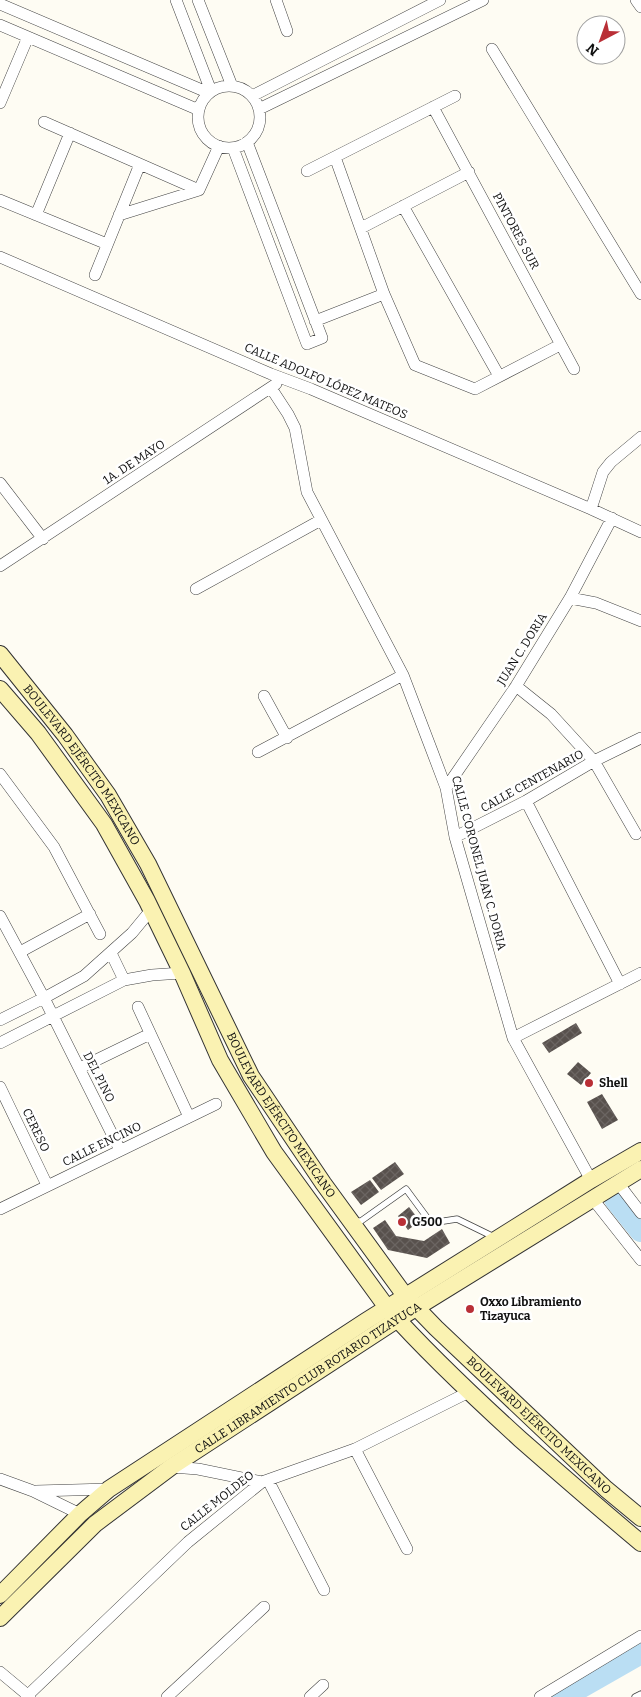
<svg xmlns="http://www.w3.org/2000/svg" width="641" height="1697" viewBox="0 0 641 1697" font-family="Bitter,serif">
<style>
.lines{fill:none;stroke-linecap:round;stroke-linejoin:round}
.river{stroke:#badef3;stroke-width:24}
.building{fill:url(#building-cross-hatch)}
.service-casing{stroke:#434343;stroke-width:7}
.minor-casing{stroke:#434343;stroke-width:12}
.secondary-casing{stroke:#323232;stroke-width:18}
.service{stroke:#fff;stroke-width:5.5}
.minor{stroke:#fff;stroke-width:11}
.secondary{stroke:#faf2b2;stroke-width:16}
.poi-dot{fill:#b92f36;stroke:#fff;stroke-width:2}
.labels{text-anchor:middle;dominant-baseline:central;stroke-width:5;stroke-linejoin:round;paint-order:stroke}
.street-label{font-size:12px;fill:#101010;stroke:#fff}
.poi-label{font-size:12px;font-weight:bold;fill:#101010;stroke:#fff;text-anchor:start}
</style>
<defs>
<pattern id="building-cross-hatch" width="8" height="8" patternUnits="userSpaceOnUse" patternTransform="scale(1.25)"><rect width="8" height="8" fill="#58514d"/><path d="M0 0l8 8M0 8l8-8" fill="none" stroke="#6b6562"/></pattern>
</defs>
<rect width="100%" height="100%" fill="#fefcf3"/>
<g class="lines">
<path class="river" d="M 616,1199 L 641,1230
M 562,1697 L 641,1652"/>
</g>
<path class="building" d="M 576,1023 L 582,1033 L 549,1053 L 542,1043 Z
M 578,1062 L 591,1073 L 581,1085 L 567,1074 Z
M 602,1094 L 618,1120 L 602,1129 L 587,1102 Z
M 395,1162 L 404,1174 L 381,1190 L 372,1178 Z
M 370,1180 L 379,1192 L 361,1205 L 351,1192 Z
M 409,1207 L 420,1221 L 408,1230 L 398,1216 Z
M 385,1220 L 396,1236 L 424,1241 L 442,1229 L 450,1243 L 427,1258 L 388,1250 L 373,1228 Z"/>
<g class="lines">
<g class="service-casing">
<path id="service" d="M 355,1221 L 361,1221 L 406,1189 L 431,1223 L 457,1219 L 496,1238
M 635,1697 L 641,1694"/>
</g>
<g class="minor-casing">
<path id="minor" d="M 176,0 L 211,91
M 198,0 L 232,86
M 276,0 L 287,31
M 636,0 L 641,7
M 0,4 L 209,93
M 0,25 L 199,110
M 492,49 L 641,294
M198 117a31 31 0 1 1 62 0a31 31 0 1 1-62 0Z
M 252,96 L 440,0
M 0,103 L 28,37
M 433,107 L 574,369
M 259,109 L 483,0
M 44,122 L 199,190
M 233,148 L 307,344 L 322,338 L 247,142
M 335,157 L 384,294 L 415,365 L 475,389 L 560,345
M 307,171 L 455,96
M 0,200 L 107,244
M 403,206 L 499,376
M 36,215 L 70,133
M 119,215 L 199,190 L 219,146
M 361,228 L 469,172
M 0,257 L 271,374 L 311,389 L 591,509 L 641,532
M 95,275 L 140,164
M 315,321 L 384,294
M 271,388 L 288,414 L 295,428 L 307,492 L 403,675 L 432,751 L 446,788 L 455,837 L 513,1038 L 591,1180
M 0,483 L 43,539
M 591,509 L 603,472 L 611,462 L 641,437
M 0,566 L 276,384
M 196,589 L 321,520
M 570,598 L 596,603 L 641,621
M 516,686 L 551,714 L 594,761 L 636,834
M 264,696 L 287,738
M 258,752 L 403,675
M 0,774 L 54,847 L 100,934
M 446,788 L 516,686 L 570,598 L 612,518
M 526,801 L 620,984
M 455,837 L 526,801 L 594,761 L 641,738
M 0,916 L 44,998 L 120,1150
M 20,952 L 90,914
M 111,953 L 124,980
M 138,1007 L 189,1117
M 0,1020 L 44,998 L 84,976 L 132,933 L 151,910
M 513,1038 L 641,973
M 0,1043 L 124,980 L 152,975 L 182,973
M 80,1068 L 150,1034
M 0,1087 L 47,1185
M 618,1183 L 641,1213
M 592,1198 L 641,1260
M 0,1209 L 216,1104
M 355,1449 L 407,1549
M 171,1467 L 198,1469 L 262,1482
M 0,1479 L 33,1491 L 80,1514
M 268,1480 L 324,1590
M 36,1491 L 109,1489
M 0,1672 L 30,1697
M 26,1697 L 188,1542 L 262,1482 L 355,1449 L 469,1392
M 167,1697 L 264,1607
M 310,1697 L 323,1685
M 540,1697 L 641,1636"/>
</g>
<g class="secondary-casing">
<g id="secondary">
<path id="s1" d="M 0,654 L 65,735 L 108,795 L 148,864 L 251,1076 L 323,1183 L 406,1297 L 436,1328 L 606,1489 L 641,1518"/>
<path d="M 0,689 L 38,733 L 104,824 L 147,901 L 182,973 L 220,1060 L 274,1152 L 388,1309 C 429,1355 474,1397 520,1439 C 560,1474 600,1509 641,1543"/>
<path d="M 0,1595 L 80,1514 L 109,1489 L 366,1321 L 591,1180 L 641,1151"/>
<path id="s2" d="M 0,1618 L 95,1524 L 171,1467 L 398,1319 L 641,1169"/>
</g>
</g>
<use href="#service" class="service"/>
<use href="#minor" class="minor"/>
<use href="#secondary" class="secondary"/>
</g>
<g class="poi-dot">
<circle cx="589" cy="1083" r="5"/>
<circle cx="402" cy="1222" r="5"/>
<circle cx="470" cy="1309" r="5"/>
</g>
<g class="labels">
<g class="street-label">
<text transform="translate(516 231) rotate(62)">PINTORES SUR</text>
<text transform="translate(326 381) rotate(23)">CALLE ADOLFO LÓPEZ MATEOS</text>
<text transform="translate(134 462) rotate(-33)">1A. DE MAYO</text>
<text transform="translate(522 649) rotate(-58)">JUAN C. DORIA</text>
<text stroke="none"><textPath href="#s1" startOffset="138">BOULEVARD EJÉRCITO MEXICANO</textPath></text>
<text transform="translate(532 781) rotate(-29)">CALLE CENTENARIO</text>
<text transform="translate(479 863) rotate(75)">CALLE CORONEL JUAN C. DORIA</text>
<text transform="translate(99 1077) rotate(63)">DEL PINO</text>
<text stroke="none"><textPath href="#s1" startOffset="542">BOULEVARD EJÉRCITO MEXICANO</textPath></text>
<text transform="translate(36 1130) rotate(64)">CERESO</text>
<text transform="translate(102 1144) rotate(-26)">CALLE ENCINO</text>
<text stroke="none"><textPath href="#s2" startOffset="392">CALLE LIBRAMIENTO CLUB ROTARIO TIZAYUCA</textPath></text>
<text stroke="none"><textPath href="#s1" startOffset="948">BOULEVARD EJÉRCITO MEXICANO</textPath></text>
<text transform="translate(217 1501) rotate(-38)">CALLE MOLDEO</text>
</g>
<g class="poi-label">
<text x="599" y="1083">Shell</text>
<text x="412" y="1222">G500</text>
<text x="480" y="1302">Oxxo Libramiento<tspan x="480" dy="14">Tizayuca</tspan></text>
</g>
</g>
<g transform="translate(601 40) rotate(221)"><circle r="24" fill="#ffffff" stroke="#9f9f9f"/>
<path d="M0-4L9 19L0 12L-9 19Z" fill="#b92f36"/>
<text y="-8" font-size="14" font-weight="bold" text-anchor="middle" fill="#101010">N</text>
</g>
</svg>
